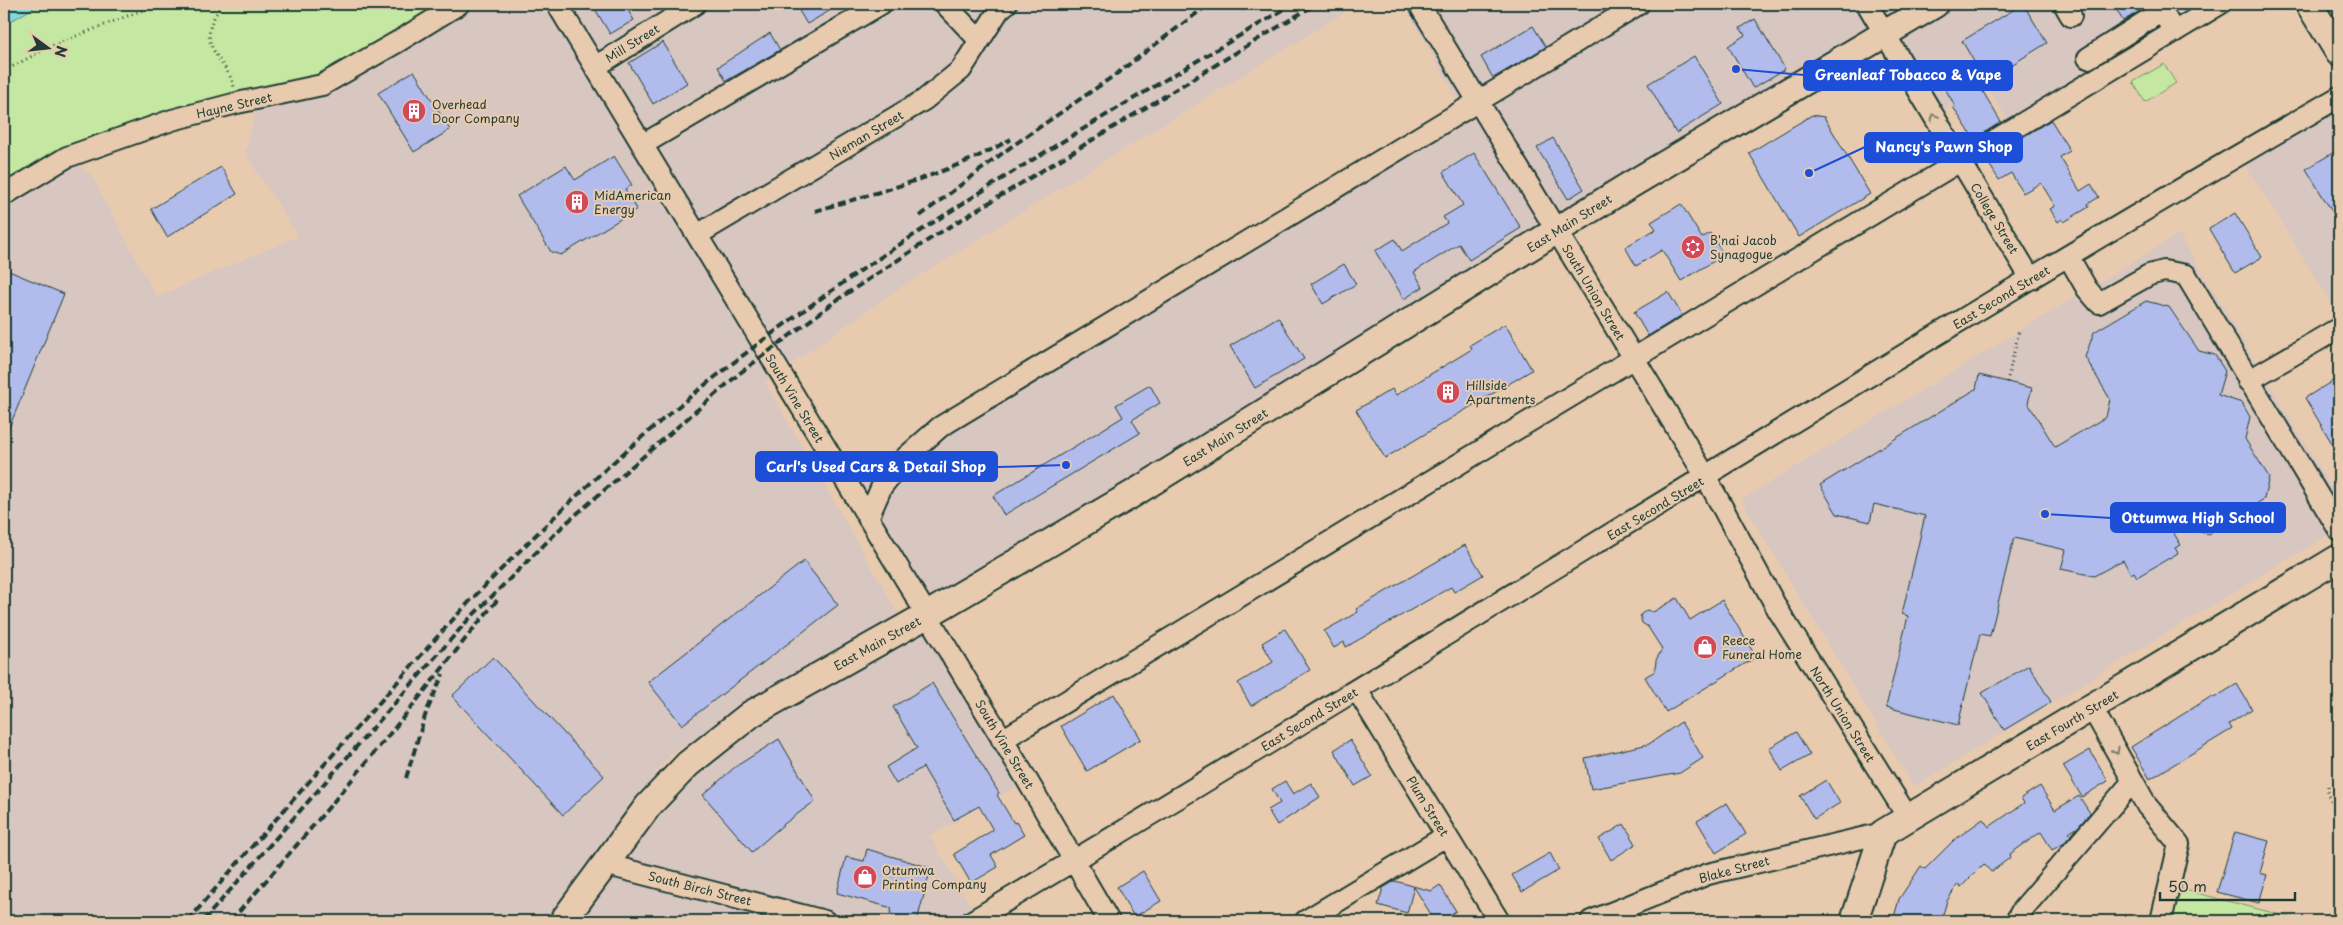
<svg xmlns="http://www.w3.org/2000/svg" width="2343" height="925" viewBox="0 0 2343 925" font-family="'Playpen Sans',sans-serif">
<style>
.built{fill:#d8c6c1}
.green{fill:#c4e7a1;stroke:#72926a}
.water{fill:#85d7dc;stroke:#5c9999}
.building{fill:#b1bbec;stroke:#1f3d34}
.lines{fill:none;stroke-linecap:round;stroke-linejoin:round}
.minor-casing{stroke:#1f3d34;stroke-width:24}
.major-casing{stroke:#1f3d34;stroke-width:30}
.path{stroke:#1f3d34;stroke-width:3;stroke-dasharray:1 4;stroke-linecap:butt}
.minor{stroke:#e8cbaf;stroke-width:20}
.major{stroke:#e8cbaf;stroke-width:26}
.rail{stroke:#1f3d34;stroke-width:4;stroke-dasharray:8 4;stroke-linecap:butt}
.oneway{stroke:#797d6b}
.labels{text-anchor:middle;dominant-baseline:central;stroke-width:4;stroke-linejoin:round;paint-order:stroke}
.street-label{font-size:12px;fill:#1f3d34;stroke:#e8cbaf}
.poi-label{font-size:12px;fill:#1f3d34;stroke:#e8cbaf;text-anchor:start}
.leader{fill:none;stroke:#1d4ed8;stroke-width:2}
.callout-dot{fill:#1d4ed8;stroke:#e8cbaf;stroke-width:2}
.callout{fill:#1d4ed8;stroke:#1d4ed8;stroke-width:2}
.callout-label{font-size:14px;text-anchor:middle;font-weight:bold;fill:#fff}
</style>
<rect width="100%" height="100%" fill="#e8cbaf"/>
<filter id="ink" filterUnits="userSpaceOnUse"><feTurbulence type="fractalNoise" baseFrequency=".02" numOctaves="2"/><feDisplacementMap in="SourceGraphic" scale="10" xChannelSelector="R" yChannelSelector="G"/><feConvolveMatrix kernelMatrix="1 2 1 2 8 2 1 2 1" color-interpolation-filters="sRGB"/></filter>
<g filter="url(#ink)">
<path class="built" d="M 422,4 L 1358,4 L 900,288 L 765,382 L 898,613 L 670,755 L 549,921 L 4,921 L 4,195 L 67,157 L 91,175 L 157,297 L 298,236 L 245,153 L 258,100 L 431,21 Z
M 1404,4 L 2220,4 L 2014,129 L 1986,86 L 1934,116 L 1885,34 L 927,615 L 1027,780 L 930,836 L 978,918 L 972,921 L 564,921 L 688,764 L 927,615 L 844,479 L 1463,109 Z
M 2309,4 L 2339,4 L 2339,53 Z
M 2339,97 L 2339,316 L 2239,155 Z
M 2179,234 L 2339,500 L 2339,528 L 1914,787 L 1741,500 Z"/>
<path class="green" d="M 40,4 L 422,4 L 432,21 L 322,85 L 172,120 L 4,195 L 4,25 Z
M 2164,64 L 2176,83 L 2145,102 L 2133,82 Z
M 2170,886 L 2304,921 L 2161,921 Z"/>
<path class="water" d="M 4,4 L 40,4 L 4,25 Z"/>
<path class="building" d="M 592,4 L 624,4 L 634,20 L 610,34 Z
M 795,4 L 841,4 L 807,24 Z
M 2023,4 L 2047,43 L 1979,85 L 2001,122 L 1974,139 L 1953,107 L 1955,106 L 1943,85 L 1976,65 L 1962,41 Z
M 2113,4 L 2151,4 L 2123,21 Z
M 1755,19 L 1785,69 L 1753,88 L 1728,46 L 1745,35 L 1740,28 Z
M 1533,26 L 1546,47 L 1493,78 L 1481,57 Z
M 770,33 L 780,50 L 726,81 L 718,67 Z
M 663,42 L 687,83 L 653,104 L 629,63 Z
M 1694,56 L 1723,104 L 1676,133 L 1648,84 Z
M 414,71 L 450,130 L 414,152 L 378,93 Z
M 1812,115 L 1824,117 L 1870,194 L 1799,237 L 1749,153 Z
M 2051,120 L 2070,151 L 2060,157 L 2080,191 L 2091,184 L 2099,197 L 2088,204 L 2089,207 L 2064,222 L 2062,219 L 2058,222 L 2050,209 L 2055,206 L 2041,183 L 2023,193 L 2011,173 L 1999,180 L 1986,159 Z
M 1553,138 L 1584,189 L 1568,199 L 1537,148 Z
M 2339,149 L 2339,223 L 2306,169 Z
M 1474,153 L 1521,228 L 1469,260 L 1459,244 L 1414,272 L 1423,287 L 1404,299 L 1375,251 L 1395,239 L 1402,251 L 1447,223 L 1443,217 L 1463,205 L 1443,172 Z
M 614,156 L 632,185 L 625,189 L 637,209 L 561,255 L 551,252 L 517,196 L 566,166 L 575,180 Z
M 221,167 L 237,194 L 167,237 L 151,209 Z
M 1681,204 L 1702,238 L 1710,233 L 1724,255 L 1681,281 L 1662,250 L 1636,266 L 1625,247 L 1656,229 L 1651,222 Z
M 2235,213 L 2262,257 L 2235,273 L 2209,229 Z
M 1344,264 L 1356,284 L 1323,304 L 1311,284 Z
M 9,271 L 64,294 L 4,440 L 4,283 Z
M 1668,292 L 1682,315 L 1648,336 L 1634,312 Z
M 2146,301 L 2169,307 L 2199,351 L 2215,355 L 2225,371 L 2218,395 L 2242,403 L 2250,417 L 2245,439 L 2269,477 L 2264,499 L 2208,534 L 2168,524 L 2181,545 L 2175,548 L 2178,553 L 2137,577 L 2134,572 L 2131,574 L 2123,560 L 2094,576 L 2061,569 L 2066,550 L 2014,538 L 1990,636 L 1980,634 L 1958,725 L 1886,707 L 1908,616 L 1902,614 L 1925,516 L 1874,504 L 1870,522 L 1837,514 L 1820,485 L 1976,389 L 1979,375 L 2032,388 L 2028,403 L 2055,447 L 2106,417 L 2110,399 L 2085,357 L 2094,332 Z
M 1278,317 L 1304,359 L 1255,388 L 1230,346 Z
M 1505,324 L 1532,370 L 1385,458 L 1356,410 L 1392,389 L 1396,395 L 1472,349 L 1470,345 Z
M 2339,377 L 2339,455 L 2305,398 Z
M 1150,385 L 1160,403 L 1132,420 L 1140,433 L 1004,515 L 993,496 L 1123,417 L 1116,405 Z
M 1465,545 L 1483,575 L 1454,592 L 1451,587 L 1346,647 L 1344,642 L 1334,648 L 1324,631 L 1358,612 L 1356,609 Z
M 804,561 L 838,605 L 682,725 L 648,682 Z
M 1677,598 L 1690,620 L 1722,600 L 1756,657 L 1666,712 L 1645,677 L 1655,671 L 1656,660 L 1662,649 L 1648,627 L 1642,623 L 1640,615 L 1647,610 L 1653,612 Z
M 1285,629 L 1310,670 L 1251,706 L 1238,683 L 1273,662 L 1262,643 Z
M 493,657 L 604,776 L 563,815 L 452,696 Z
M 2029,665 L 2051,702 L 2004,730 L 1982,693 Z
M 932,683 L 999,793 L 997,795 L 1014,823 L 1016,822 L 1024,835 L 991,855 L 998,867 L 971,883 L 954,854 L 993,830 L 979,806 L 954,820 L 923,767 L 896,784 L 886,767 L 917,748 L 893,707 Z
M 2237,684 L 2252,709 L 2229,724 L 2232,729 L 2150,779 L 2131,747 L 2212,696 L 2214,698 Z
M 1114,694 L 1141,739 L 1087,771 L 1061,726 Z
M 1681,722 L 1703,758 L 1680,773 L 1591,789 L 1585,758 L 1649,744 Z
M 1796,732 L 1810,755 L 1782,771 L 1769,748 Z
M 779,739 L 815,801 L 784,824 L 752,852 L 703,795 L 735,767 Z
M 1350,740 L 1372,776 L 1355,786 L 1334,750 Z
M 2090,750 L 2108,781 L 2082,797 L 2063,766 Z
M 1826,780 L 1840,803 L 1814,819 L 1800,796 Z
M 1285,781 L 1293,794 L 1311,783 L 1320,797 L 1277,825 L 1268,810 L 1280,803 L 1272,789 Z
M 2040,786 L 2055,810 L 2079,796 L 2090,813 L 2078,827 L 2069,833 L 2071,835 L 2063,844 L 2052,850 L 2041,832 L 2010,854 L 2011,857 L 1991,872 L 1984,864 L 1961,887 L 1958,884 L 1947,901 L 1941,921 L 1893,921 L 1899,899 L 1921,866 L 1925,869 L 1954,840 L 1983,819 L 1989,827 L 2024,803 L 2021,798 Z
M 1727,803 L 1746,834 L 1716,853 L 1697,821 Z
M 1624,824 L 1636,844 L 1611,860 L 1599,839 Z
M 2235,832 L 2269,841 L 2260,873 L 2267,875 L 2259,903 L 2217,892 Z
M 867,849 L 931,868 L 917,921 L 890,914 L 892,908 L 837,893 L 846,857 L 864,861 Z
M 1550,853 L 1559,870 L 1522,892 L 1512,875 Z
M 1143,871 L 1161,901 L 1134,917 L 1117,887 Z
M 1395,881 L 1431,891 L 1440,885 L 1456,911 L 1440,921 L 1435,921 L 1414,887 L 1407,913 L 1378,905 L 1383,888 Z"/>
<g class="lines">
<g class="minor-casing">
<path id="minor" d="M 557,4 L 1027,780 L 1109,921
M 945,4 L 979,40
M 1419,4 L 1706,477 L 1778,610 L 1909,819
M 1867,4 L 2031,279
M 2064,4 L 2071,16
M 2088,58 L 2162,11 L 2174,32
M 595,67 L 695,4
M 642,145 L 881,4
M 4,195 L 67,157 L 172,120 L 237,103 L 322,85 L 399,41 L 459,4
M 697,235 L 924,100 L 961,70 L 999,10 L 1006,4
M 2068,256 L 2087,289 L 2099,303 L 2149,275 L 2164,271 L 2186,275 L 2339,530
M 2248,381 L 2339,328
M 868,518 L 882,486 L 906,457 L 940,427 L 1639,4
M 1357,690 L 1499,921
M 2092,708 L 2147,806 L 2179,844 L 2161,921
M 1002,740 L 2220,4
M 604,864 L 825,921
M 972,921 C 1430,651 1878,362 2339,97
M 1305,921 L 1446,836
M 1591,921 L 1708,874 L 1883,833
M 2016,921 L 2022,910 L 2133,781"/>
</g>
<g class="major-casing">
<path id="major" d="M 2309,4 L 2339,53
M 563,921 L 648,806 L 688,764 L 751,714 L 927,615 L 1131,495 L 1625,188 L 1935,4
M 1854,921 L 1883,833 L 2339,558"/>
</g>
<path class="path" d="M 221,4 C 218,12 211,21 210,29 C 205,51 230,67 234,87
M 4,71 L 51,46 L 158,4
M 2007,382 L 2019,331
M 2328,786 L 2328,795 L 2339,817"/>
<use href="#minor" class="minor"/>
<use href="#major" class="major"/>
<path class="rail" d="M 815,211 C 881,191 951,174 1011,139
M 920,216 L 1008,149 L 1115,75 L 1209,4
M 469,634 L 499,598
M 406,778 L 426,713 L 443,674
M 188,921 C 247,851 309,782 370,713 C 404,675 437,636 472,599 C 539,530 610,462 685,401 C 873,248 1085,128 1293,4
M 203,921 L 468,620 L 565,524 L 740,373 L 837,300 L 936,235 L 1316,4
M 231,921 C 314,826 396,729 473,629"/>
</g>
<defs><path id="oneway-chevron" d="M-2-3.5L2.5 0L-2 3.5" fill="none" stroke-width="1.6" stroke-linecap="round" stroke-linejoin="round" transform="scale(1.25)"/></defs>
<g class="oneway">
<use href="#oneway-chevron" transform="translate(1934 117) rotate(-121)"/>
<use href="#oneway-chevron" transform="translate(2116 751) rotate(61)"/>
</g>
</g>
<defs>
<g id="building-disc" transform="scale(1.25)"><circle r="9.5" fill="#d1495b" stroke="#e8cbaf"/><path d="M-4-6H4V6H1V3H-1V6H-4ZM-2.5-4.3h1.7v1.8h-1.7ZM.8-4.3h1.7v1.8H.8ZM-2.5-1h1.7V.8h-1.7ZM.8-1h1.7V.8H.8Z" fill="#fff"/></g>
<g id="synagogue-disc" transform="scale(1.25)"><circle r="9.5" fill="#d1495b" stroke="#e8cbaf"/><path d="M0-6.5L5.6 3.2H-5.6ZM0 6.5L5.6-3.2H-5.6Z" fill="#fff"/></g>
<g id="shop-disc" transform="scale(1.25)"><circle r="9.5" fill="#d1495b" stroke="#e8cbaf"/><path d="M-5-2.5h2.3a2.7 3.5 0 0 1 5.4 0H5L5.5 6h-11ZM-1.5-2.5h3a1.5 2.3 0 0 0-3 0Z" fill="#fff"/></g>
</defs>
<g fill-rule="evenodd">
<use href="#building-disc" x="414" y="111"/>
<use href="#building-disc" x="577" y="202"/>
<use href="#synagogue-disc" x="1693" y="247"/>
<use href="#building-disc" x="1448" y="392"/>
<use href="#shop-disc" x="1705" y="647"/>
<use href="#shop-disc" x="865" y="877"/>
</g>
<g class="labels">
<g class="street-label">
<text transform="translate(632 43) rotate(-32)">Mill Street</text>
<text transform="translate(234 105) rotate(-13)">Hayne Street</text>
<text transform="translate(866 135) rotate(-31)">Nieman Street</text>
<text transform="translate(1995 218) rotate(59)">College Street</text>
<text transform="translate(1569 223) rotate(-32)">East Main Street</text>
<text transform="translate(1594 292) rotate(59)">South Union Street</text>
<text transform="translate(2001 297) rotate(-31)">East Second Street</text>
<text transform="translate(795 398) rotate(59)">South Vine Street</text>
<text transform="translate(1225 437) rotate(-32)">East Main Street</text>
<text transform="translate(1655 508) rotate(-31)">East Second Street</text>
<text transform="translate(877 643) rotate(-29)">East Main Street</text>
<text transform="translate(1843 714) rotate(58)">North Union Street</text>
<text transform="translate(1309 719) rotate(-31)">East Second Street</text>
<text transform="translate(2072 720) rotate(-31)">East Fourth Street</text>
<text transform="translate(1005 744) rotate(59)">South Vine Street</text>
<text transform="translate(1428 806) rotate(58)">Plum Street</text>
<text transform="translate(1734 869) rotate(-15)">Blake Street</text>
<text transform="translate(700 888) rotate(14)">South Birch Street</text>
</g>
<g class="poi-label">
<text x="432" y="104">Overhead<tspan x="432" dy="14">Door Company</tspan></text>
<text x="594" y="195">MidAmerican<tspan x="594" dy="14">Energy</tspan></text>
<text x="1710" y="240">B'nai Jacob<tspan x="1710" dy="14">Synagogue</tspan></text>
<text x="1466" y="385">Hillside<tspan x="1466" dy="14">Apartments</tspan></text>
<text x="1722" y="640">Reece<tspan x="1722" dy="14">Funeral Home</tspan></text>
<text x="882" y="870">Ottumwa<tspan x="882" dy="14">Printing Company</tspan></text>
</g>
</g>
<path class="leader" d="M1736 69L1804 75M1809 173L1865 147M1066 465L997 467M2045 514L2111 518"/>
<g class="callout-dot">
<circle cx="1736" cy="69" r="5"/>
<circle cx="1809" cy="173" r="5"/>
<circle cx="1066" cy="465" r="5"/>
<circle cx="2045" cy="514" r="5"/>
</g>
<g class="callout">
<rect x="1804" y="61" width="208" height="29" rx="5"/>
<rect x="1865" y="133" width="157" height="29" rx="5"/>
<rect x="756" y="452" width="241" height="29" rx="5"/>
<rect x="2111" y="503" width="174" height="29" rx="5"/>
</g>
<g class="callout-label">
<text x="1908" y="80">Greenleaf Tobacco &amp; Vape</text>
<text x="1944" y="152">Nancy's Pawn Shop</text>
<text x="876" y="472">Carl's Used Cars &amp; Detail Shop</text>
<text x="2198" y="523">Ottumwa High School</text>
</g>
<rect width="2343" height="925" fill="none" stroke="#e8cbaf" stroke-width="20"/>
<rect x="10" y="10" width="2323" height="905" fill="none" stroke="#1f3d34" stroke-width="2" filter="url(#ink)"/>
<g transform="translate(48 48) rotate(105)" stroke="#e8cbaf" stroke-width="4" paint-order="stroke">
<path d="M0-4L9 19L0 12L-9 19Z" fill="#1f3d34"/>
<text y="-8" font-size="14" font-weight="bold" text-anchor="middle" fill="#1f3d34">N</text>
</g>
<path d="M2160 892v8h135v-8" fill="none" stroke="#1f3d34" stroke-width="2.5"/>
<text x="2168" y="892" font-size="15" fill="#1f3d34" stroke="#e8cbaf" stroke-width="4" paint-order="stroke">50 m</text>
</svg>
